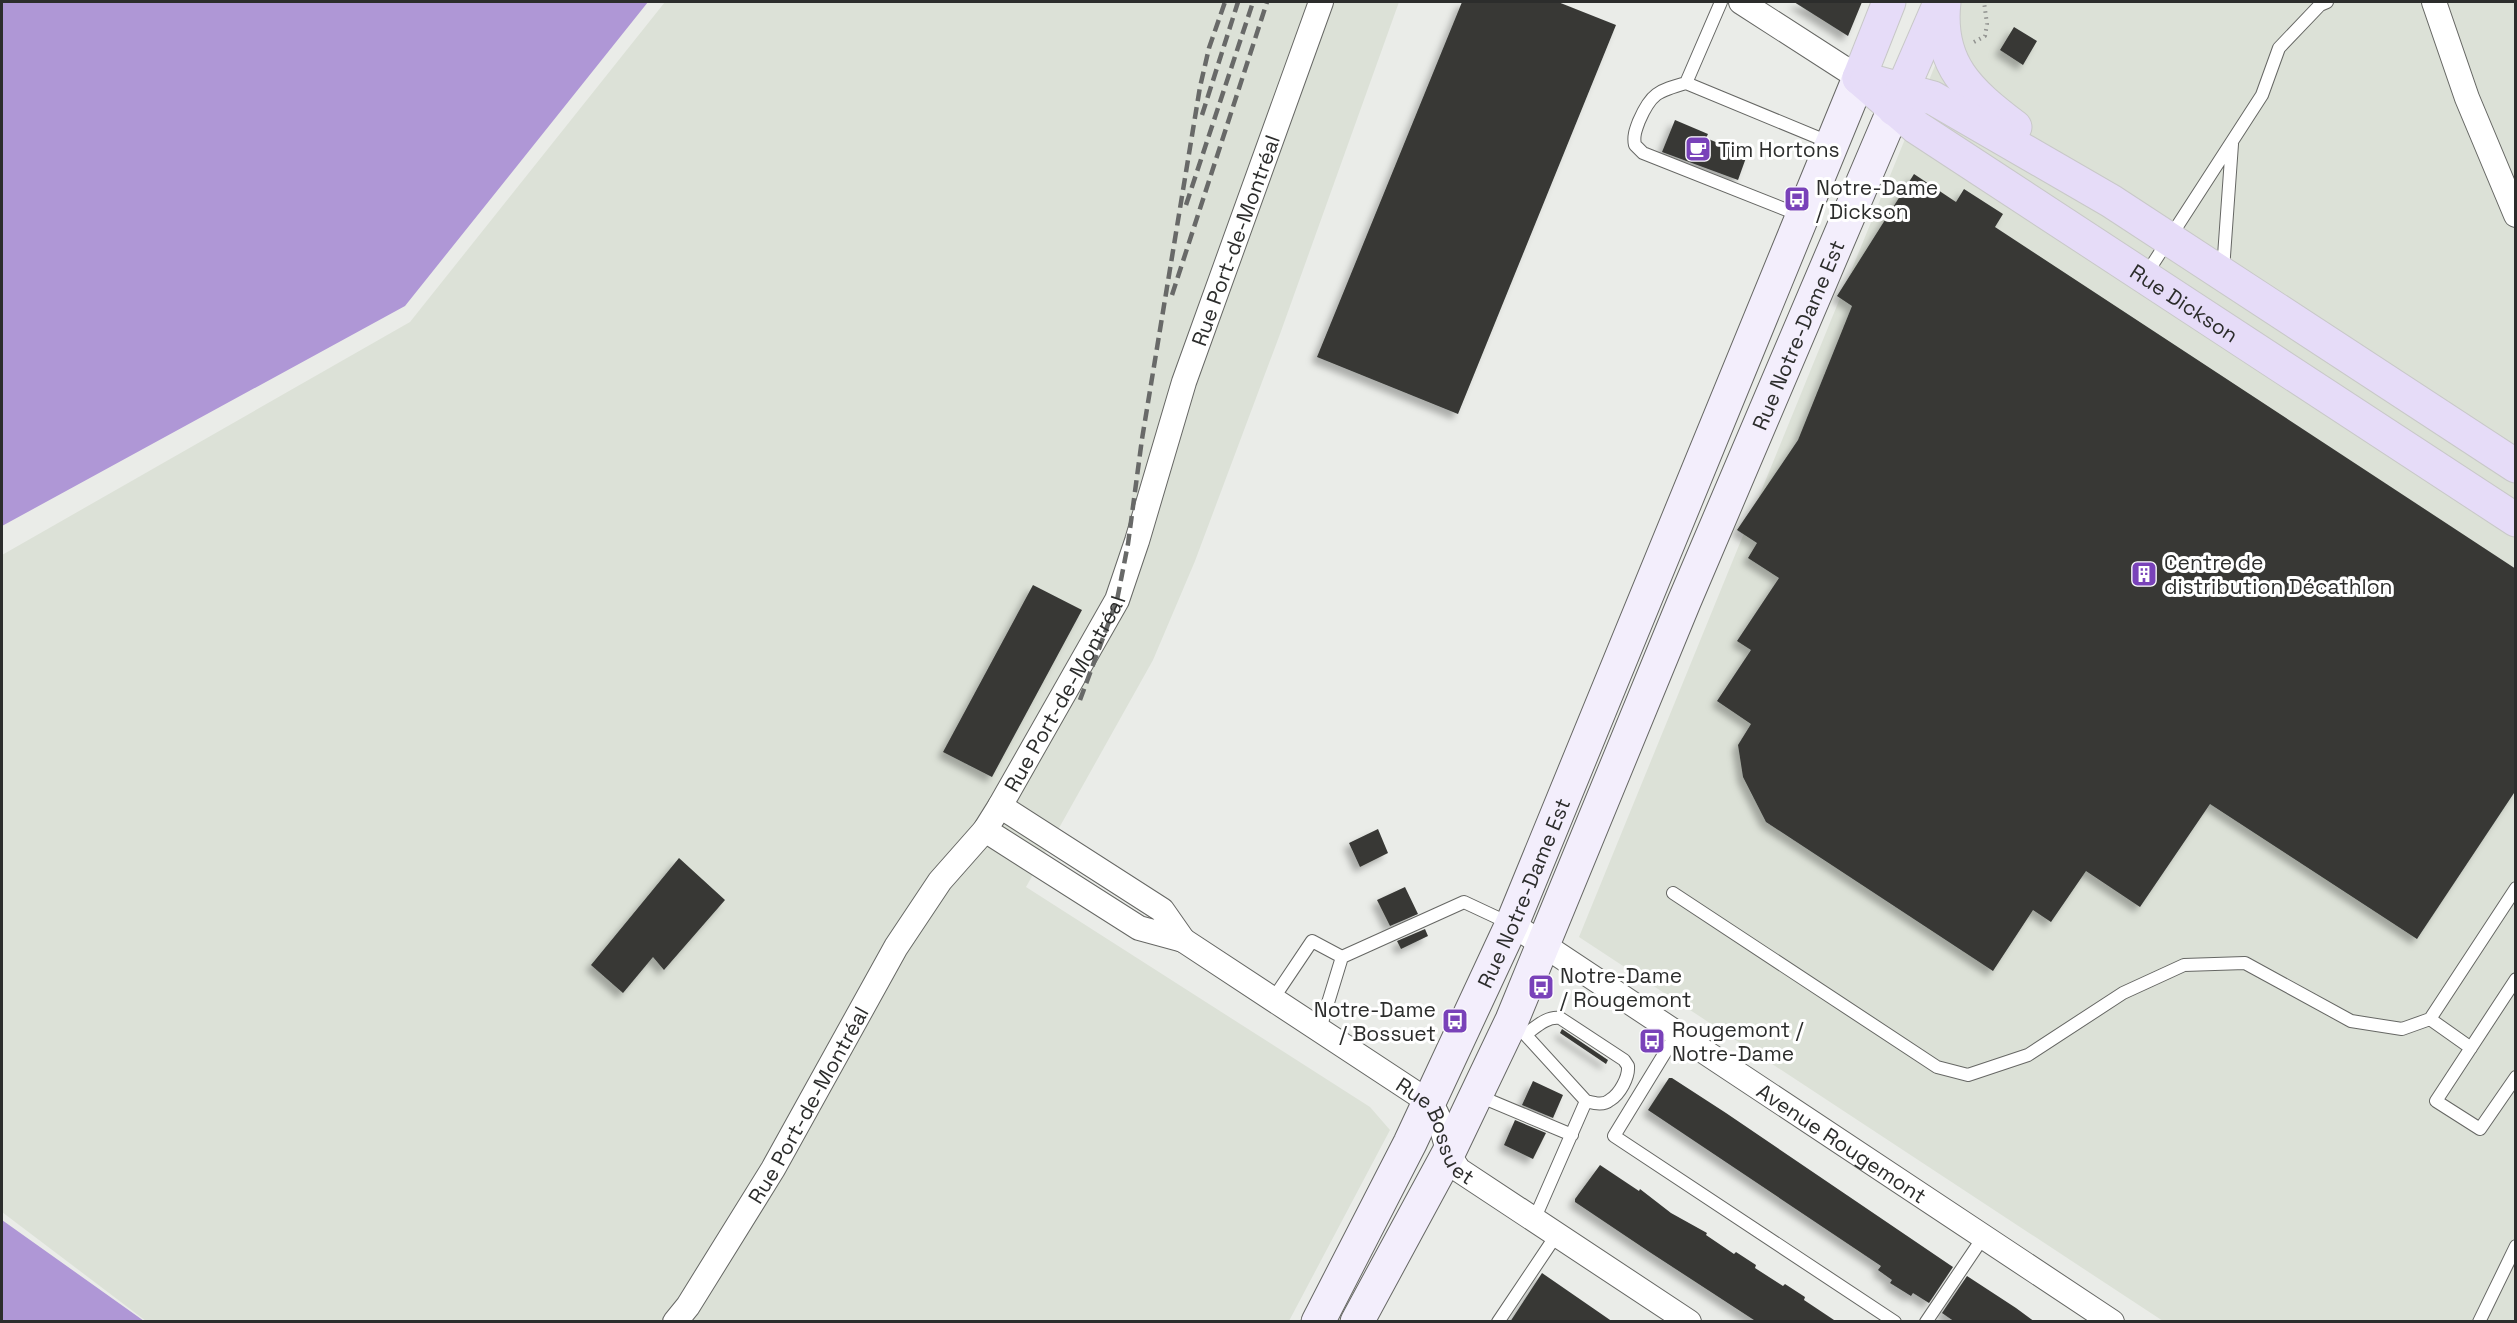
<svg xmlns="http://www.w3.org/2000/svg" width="2517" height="1323" viewBox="0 0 2517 1323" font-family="'Space Grotesk',sans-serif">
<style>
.built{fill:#dce1d7}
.water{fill:#af97d6}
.building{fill:#383936;filter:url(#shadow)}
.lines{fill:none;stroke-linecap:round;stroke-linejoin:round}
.service-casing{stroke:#666764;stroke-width:14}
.minor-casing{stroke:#666764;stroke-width:26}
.secondary-casing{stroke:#666764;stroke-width:35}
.primary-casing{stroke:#c8c8c8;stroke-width:35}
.path{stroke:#929390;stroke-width:4;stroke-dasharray:1.5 4.5;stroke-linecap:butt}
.service{stroke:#fff;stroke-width:12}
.minor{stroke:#fff;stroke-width:24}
.secondary{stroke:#f3eefc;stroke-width:33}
.primary{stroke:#e6dcf8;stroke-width:33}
.rail{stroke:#686968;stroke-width:4.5;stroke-dasharray:12 6;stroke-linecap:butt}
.labels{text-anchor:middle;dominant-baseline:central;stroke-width:6;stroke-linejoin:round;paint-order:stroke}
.poi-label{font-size:21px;fill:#2c2d2c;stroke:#fff;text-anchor:start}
.street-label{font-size:21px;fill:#2c2d2c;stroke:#fff}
</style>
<defs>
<filter id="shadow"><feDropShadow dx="-5.5" dy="5.5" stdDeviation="3" flood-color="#0004"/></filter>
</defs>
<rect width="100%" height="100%" fill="#eaece8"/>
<path class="built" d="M 665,2 L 1399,2 L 1280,334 L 1195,561 L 1153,660 L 1026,887 L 1370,1107 L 1390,1130 L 1289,1321 L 146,1321 L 2,1212 L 2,555 L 410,322 Z
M 1961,2 L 2515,2 L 2515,1321 L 2163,1321 L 1579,937 Z"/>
<path class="water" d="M 2,2 L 648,2 L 405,306 L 2,526 Z
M 2,1220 L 144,1321 L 2,1321 Z"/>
<path class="building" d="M 1462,2 L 1558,2 L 1616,25 L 1458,414 L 1317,357 Z
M 1794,2 L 1862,2 L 1848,36 Z
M 2014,27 L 2037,41 L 2023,65 L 2000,50 Z
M 1675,120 L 1708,134 L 1706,138 L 1747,155 L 1738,180 L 1662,152 Z
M 1914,174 L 1956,202 L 1964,189 L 2003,214 L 1995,227 L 2516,569 L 2516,790 L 2417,939 L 2210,804 L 2140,907 L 2086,871 L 2051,922 L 2033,910 L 1993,971 L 1766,822 L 1743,777 L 1738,745 L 1751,724 L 1717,701 L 1751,650 L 1737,641 L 1779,578 L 1748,558 L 1757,543 L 1737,530 L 1798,440 L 1852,306 L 1837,296 Z
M 1033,585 L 1082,610 L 992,777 L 943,752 Z
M 1378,829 L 1388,853 L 1360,867 L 1349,843 Z
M 679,858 L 725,900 L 664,970 L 653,957 L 623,993 L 591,965 Z
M 1405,887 L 1418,914 L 1390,926 L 1377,900 Z
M 1425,929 L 1428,936 L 1401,949 L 1397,941 Z
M 1562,1029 L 1608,1060 L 1606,1064 L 1560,1033 Z
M 1669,1078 L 1672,1078 L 1726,1113 L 1950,1265 L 1953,1267 L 1929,1303 L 1913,1293 L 1911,1296 L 1890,1283 L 1892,1280 L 1878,1270 L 1881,1266 L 1648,1110 Z
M 1533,1081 L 1563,1095 L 1553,1118 L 1522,1105 Z
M 1515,1120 L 1546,1133 L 1533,1159 L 1504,1145 Z
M 1600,1165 L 1639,1191 L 1640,1189 L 1671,1213 L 1707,1233 L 1706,1235 L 1734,1254 L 1736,1252 L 1756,1265 L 1755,1268 L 1783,1286 L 1785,1284 L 1805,1297 L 1804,1300 L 1837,1322 L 1757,1322 L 1648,1251 L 1575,1202 L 1575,1199 Z
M 1542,1273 L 1613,1322 L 1510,1322 Z
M 1967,1276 L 2016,1308 L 2035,1322 L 1955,1322 L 1942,1313 Z"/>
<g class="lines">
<g class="service-casing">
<path id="service" d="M 1686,83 L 1721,2
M 1802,216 L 1643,153 L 1635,145 C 1633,136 1636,129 1639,121 C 1651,93 1658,91 1686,83 L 1831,143
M 2223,270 L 2232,144
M 2145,276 L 2262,95 L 2279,48 L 2320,5 L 2327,2
M 1673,893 L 1937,1067 L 1968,1075 L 2028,1055 L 2123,993 L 2184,965 L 2245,963 L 2351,1021 L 2402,1029 L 2430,1019 L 2516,888
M 2516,979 L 2436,1101 L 2480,1129 L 2516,1077
M 1273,999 L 1312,941 L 1342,957
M 2430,1019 L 2471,1048
M 1513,1021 L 1586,1101 L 1534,1220
M 1320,1029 L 1342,957 L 1464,902 L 1511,924
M 1677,1033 L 1614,1136 L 1895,1322
M 1526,1034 C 1536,1027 1547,1016 1560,1018 L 1624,1060 L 1628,1066 C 1629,1077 1620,1094 1610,1100 C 1603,1106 1594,1103 1586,1101
M 1479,1096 L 1572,1135
M 1498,1322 L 1557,1234
M 1926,1322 L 1984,1236
M 2479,1322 L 2516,1246"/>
</g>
<g class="minor-casing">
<g id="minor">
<path d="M 1741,2 L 1859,78"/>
<path d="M 2434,2 L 2467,98 L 2516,215"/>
<path d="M 1000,806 L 1162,910 L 1183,940"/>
<path id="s1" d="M 985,830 L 1139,928 L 1183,940 L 1429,1102 C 1446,1122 1442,1150 1459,1170 L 1689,1322"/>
<path id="s2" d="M 1512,924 L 2112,1322"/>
<path id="s3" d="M 675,1322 L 688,1306 L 773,1169 L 896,947 L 940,881 L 985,830 L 1000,806 L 1117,600 L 1137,541 L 1184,382 L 1321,2"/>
</g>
</g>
<g class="secondary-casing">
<g id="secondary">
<path id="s4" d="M 1318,1322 L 1410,1143 L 1512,924 L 1859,78"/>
<path id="s5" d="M 1357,1322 L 1448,1154 L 1512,1020 L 1684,602 L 1894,109"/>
</g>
</g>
<g class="primary-casing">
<g id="primary">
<path d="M 1944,2 C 1937,64 1969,92 2015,127"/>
<path id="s6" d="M 1859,78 L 1916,127 L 2516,520"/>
<path d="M 1859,78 L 1889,2"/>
<path d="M 1867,80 L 1933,98 L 2111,201 L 2516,466"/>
<path d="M 1894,109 L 1940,3"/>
</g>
</g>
<path class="path" d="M 1974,42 L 1985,36 L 1987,24 L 1984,2"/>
<use href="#service" class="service"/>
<use href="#minor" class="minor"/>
<use href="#secondary" class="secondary"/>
<use href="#primary" class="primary"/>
<path class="rail" d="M 1202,115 L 1238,2
M 1186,205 L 1253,2
M 1172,295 L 1267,2
M 1080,700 L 1117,600 L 1128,544 L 1142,439 L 1200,87 L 1209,48 L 1225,2"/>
</g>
<defs>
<g id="cafe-square" transform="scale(1.35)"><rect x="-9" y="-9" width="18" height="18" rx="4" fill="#7942b9" stroke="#fff"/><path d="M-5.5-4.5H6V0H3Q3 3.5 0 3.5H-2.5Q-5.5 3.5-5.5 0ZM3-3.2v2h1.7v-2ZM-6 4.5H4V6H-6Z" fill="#fff"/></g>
<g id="bus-square" transform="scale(1.35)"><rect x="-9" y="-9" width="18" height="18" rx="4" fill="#7942b9" stroke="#fff"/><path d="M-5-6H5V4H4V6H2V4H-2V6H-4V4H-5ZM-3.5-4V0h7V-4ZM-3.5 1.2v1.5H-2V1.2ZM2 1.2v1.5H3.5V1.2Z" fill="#fff"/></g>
<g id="building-square" transform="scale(1.35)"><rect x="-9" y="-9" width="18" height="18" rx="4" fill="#7942b9" stroke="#fff"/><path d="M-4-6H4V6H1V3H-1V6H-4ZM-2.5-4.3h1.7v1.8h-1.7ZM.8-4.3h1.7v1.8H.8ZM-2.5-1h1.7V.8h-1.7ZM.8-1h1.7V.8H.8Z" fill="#fff"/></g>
</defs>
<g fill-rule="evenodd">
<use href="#cafe-square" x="1698" y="149"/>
<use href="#bus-square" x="1797" y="199"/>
<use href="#building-square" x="2144" y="574"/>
<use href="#bus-square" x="1541" y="987"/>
<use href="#bus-square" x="1455" y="1021"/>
<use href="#bus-square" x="1652" y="1041"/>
</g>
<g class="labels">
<g class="poi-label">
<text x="1718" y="149">Tim Hortons</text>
<text x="1816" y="187">Notre-Dame<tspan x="1816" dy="24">/ Dickson</tspan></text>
<text x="2164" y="562">Centre de<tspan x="2164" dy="24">distribution Décathlon</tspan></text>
<text x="1560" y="975">Notre-Dame<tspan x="1560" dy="24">/ Rougemont</tspan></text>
<text x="1436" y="1009" text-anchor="end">Notre-Dame<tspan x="1436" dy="24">/ Bossuet</tspan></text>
<text x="1672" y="1029">Rougemont /<tspan x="1672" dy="24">Notre-Dame</tspan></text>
</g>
<g class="street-label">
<text stroke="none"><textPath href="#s3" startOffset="1227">Rue Port-de-Montréal</textPath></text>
<text stroke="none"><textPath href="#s6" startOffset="396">Rue Dickson</textPath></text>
<text stroke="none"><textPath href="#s5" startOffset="1082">Rue Notre-Dame Est</textPath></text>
<text stroke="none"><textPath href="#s3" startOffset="741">Rue Port-de-Montréal</textPath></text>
<text stroke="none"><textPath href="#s4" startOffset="476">Rue Notre-Dame Est</textPath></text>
<text stroke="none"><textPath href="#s3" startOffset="255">Rue Port-de-Montréal</textPath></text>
<text stroke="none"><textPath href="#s1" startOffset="550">Rue Bossuet</textPath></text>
<text stroke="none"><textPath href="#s2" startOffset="396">Avenue Rougemont</textPath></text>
</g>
</g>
<rect width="2517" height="1323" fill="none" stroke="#2c2d2c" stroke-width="6"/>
</svg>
